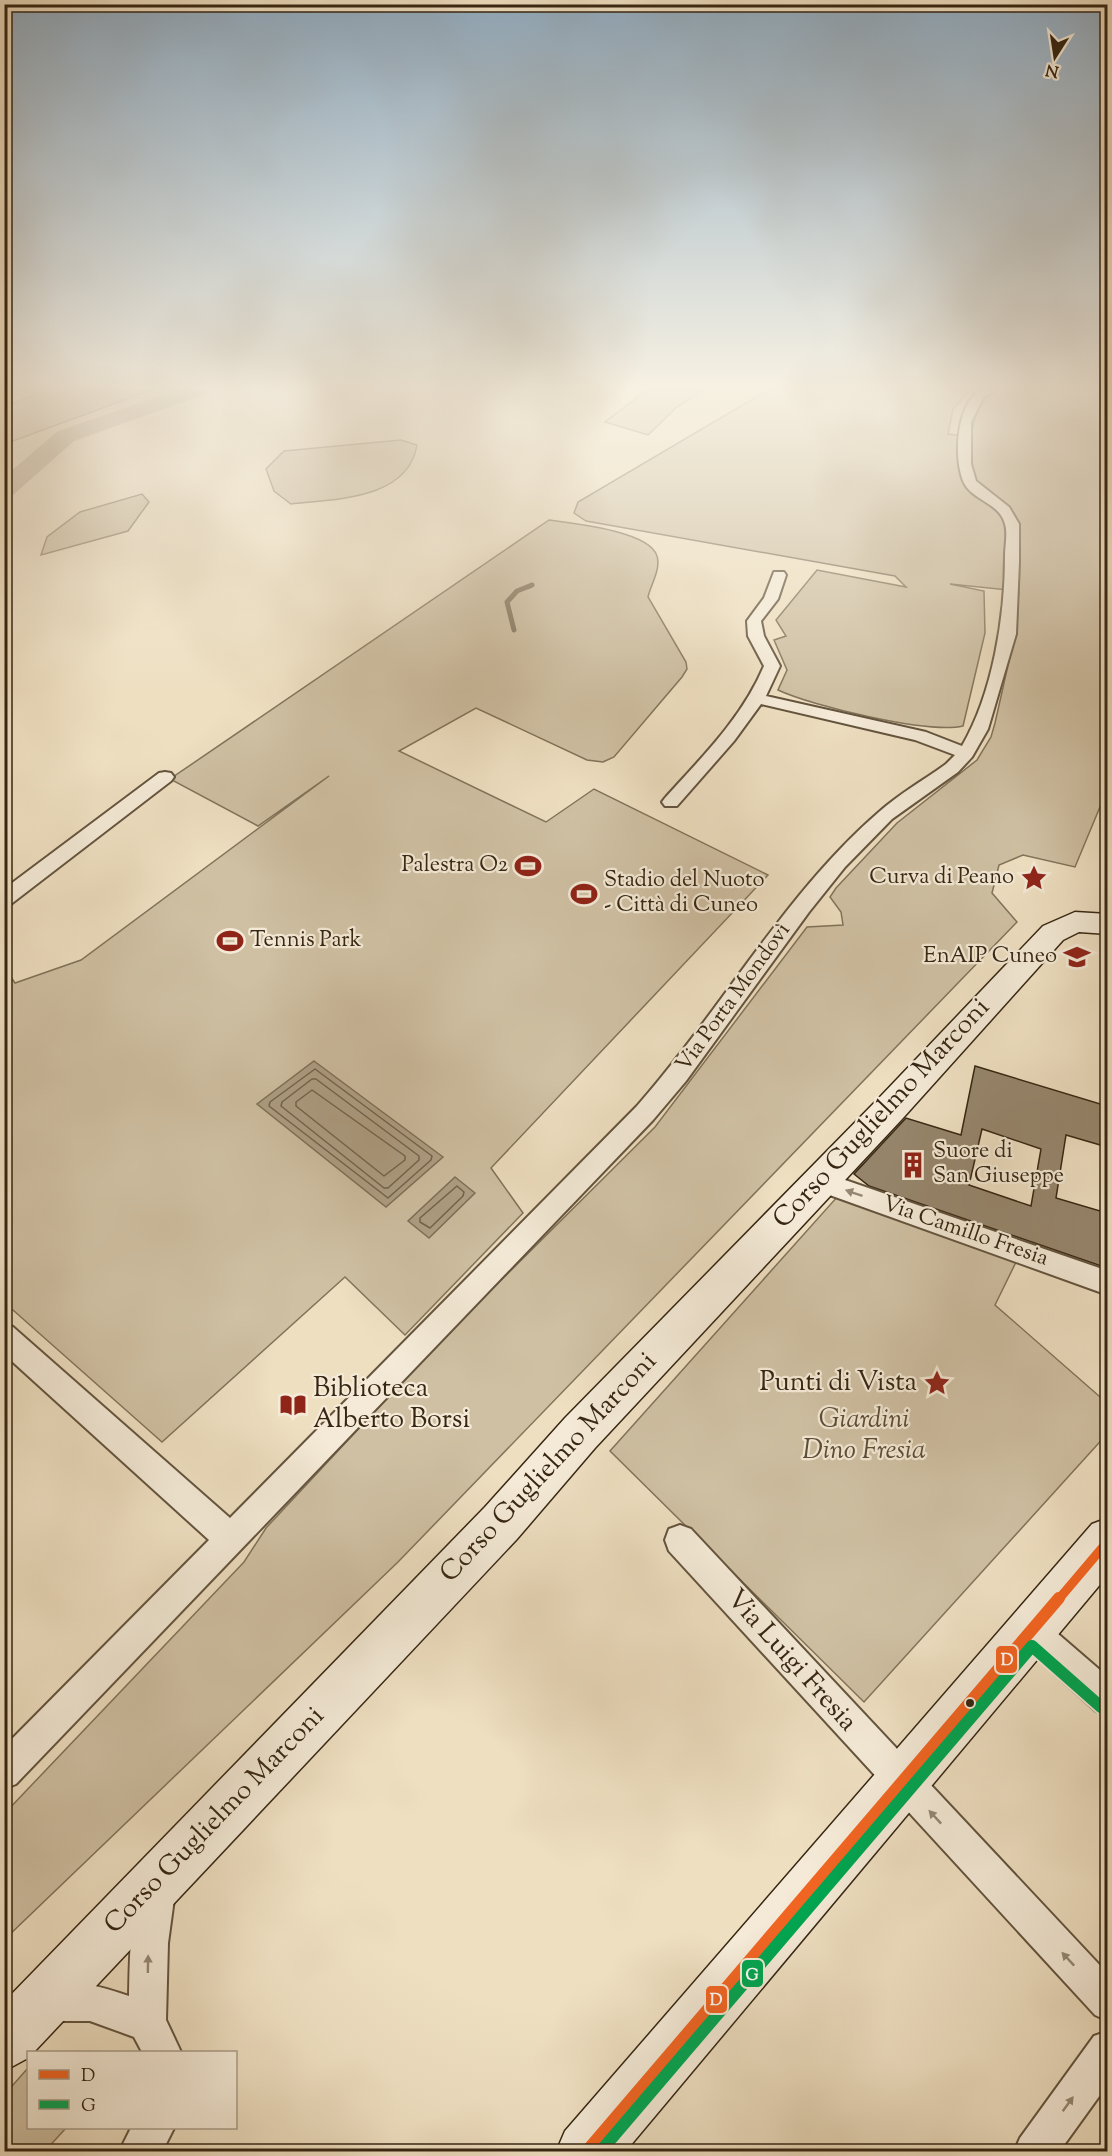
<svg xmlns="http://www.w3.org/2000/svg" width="1112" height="2156" viewBox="0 0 1112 2156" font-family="'Sorts Mill Goudy',serif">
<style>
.green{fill:#cfc0a3;stroke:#82735a;stroke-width:1.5}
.water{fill:#afa086;stroke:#7f6f58;stroke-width:1.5}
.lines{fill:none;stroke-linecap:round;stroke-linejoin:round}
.shore{stroke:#72634c;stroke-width:1.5}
.stream-far1{stroke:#7f6f58;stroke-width:4.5}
.stream{stroke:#7f6f58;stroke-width:5}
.river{fill:#afa086;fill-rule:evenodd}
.building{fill:#96866d;stroke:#362612;stroke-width:1.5;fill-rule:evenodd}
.street-casing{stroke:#64543e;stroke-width:4}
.secondary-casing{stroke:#362612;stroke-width:3}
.street{fill:#f4ead7;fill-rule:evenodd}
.secondary{fill:#f4ead7;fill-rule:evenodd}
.bus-1-far1-casing{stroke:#f4ead7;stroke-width:14}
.bus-1-casing{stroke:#f4ead7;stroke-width:16}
.bus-2-casing{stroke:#f4ead7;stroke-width:16}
.bus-1-far1{stroke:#f26522;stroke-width:9}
.bus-1{stroke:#f26522;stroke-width:12}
.bus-2{stroke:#00a651;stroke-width:12}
.oneway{fill:#958874}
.bus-dot{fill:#362612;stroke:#f4ead7;stroke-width:2}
.labels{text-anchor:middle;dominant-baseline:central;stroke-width:4.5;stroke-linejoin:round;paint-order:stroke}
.poi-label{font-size:22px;fill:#362612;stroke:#f4ead7;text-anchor:end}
.street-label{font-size:22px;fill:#362612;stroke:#f4ead7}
.near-street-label{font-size:27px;fill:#362612;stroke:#f4ead7}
.near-poi-label{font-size:27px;fill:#362612;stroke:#f4ead7;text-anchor:end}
.near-park-label{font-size:27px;font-style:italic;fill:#5c4c36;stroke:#f4ead7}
.line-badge{stroke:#f4ead7;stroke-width:2}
.badge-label{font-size:16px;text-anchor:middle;font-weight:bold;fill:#fff}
</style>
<rect width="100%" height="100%" fill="#eedfc1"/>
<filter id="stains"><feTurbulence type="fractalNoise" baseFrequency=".00333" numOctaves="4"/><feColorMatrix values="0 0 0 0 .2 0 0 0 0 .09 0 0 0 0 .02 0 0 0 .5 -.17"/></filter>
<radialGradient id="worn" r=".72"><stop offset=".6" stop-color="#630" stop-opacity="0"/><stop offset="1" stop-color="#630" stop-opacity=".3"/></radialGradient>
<path class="green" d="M 45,390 L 151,390 L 5,444 L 5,407 Z
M 647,390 L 704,390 L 677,407 L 648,435 L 605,422 Z
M 768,390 L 970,390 L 953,409 L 948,434 L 971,437 C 975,415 978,402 998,390 L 1107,390 L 1107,790 L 1075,867 L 1023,855 L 999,865 L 992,893 L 1017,922 L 398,1562 L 5,1939 L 5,1813 L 244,1562 L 266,1528 L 448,1333 L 655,1127 L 807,927 L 843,925 L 841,912 L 830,897 L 836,888 L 897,823 L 977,760 L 991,737 L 995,723 L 1014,639 L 1019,591 L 950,584 L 984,591 L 985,633 L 963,726 C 928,734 812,706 778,690 L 787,670 L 774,640 L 786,636 L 776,620 L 817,570 L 906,587 L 895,576 L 586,521 L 574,513 L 578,502 Z
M 401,440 L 417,445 C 408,500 334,499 291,504 L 274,491 L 266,469 L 284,451 Z
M 142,494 L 149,502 L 128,531 L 41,555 L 47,537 L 80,512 Z
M 549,520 C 572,523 650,531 657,556 C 661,569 651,584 648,597 L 686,662 L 687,669 L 682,677 L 614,757 L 603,762 L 587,760 L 476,708 L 399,751 L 546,822 L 594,789 L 768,875 L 491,1168 L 523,1213 L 405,1335 L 345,1277 L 162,1442 L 5,1303 L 4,967 L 15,983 L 81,960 L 329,776 L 258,826 L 170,779 Z
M 838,1196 L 1019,1256 L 995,1305 L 1107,1403 L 1107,1434 L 864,1702 L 610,1451 Z
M 28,2068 L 28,2128 L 66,2128 L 45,2151 L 5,2151 L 5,2094 Z"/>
<path class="water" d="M 314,1061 L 443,1157 L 386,1207 L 257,1104 Z
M 455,1177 L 475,1193 L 429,1238 L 408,1221 Z"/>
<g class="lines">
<path class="shore" d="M 315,1069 L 432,1156 L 431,1160 L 388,1198 L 269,1106 L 270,1102 Z
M 312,1079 L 316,1079 L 419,1156 L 419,1160 L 388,1188 L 384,1188 L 281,1106 L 282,1102 Z
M 312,1090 L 405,1156 L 405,1160 L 384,1176 L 296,1106 L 296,1102 Z
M 457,1186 L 464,1192 L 463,1196 L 430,1228 L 420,1222 L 420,1218 Z"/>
<path class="stream-far1" d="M 528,587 L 532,585"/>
<path class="stream" d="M 514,630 L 507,602 L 517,591 L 532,585"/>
<path class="river" d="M 178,390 L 209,390 L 206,394 L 74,441 L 13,495 L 4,497 L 4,477 L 58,431 Z"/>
</g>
<path class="building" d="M 975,1066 L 1107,1106 L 1107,1147 L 1066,1135 L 1056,1198 L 1107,1213 L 1107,1268 L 869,1186 L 854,1174 L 906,1118 L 961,1135 ZM 982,1129 L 1041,1149 L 1031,1206 L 969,1185 Z"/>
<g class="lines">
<g class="street-casing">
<path id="street" d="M 981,390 L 995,390 L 983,398 L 971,422 L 971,464 L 976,481 L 1009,507 L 1019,524 L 1019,562 L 1016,634 L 988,729 L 972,757 L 958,772 L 892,819 L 845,867 L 809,912 L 686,1081 L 653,1120 L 16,1784 L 4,1789 L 4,1747 L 209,1540 L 4,1354 L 4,1324 L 13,1327 L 230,1518 L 637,1106 C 720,1012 784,894 879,812 C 899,794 924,780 946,764 L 955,755 L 915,740 L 761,704 L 734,741 L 677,806 L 665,806 L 662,802 L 665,798 C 702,757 742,718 764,666 L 748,636 L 747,621 L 764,598 L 774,572 L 784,572 L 786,575 L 778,599 L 761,621 L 764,636 L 780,666 L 766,696 L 926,732 L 962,746 C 993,693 1005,616 1005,556 C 1005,546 1008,533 1005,524 C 1000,503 972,500 964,483 C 953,459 956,404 981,390 Z
M 165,772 L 171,773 L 174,777 L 171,781 L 11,904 L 4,906 L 4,889 L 159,773 Z
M 822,1172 L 1108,1271 L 1108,1295 L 813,1189 L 810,1182 L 813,1175 Z
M 680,1525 L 691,1529 L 1108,1974 L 1108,2021 L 1095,2015 L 669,1551 L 665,1540 L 669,1529 Z
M 1031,1615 L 1042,1620 L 1108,1677 L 1108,1715 L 1096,1711 L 1020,1642 L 1015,1631 L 1020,1620 Z
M 156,1881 L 169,1886 L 174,1899 L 168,1943 L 166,2020 L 181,2052 L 142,2052 L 134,2037 L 90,2021 L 50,2021 L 37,2015 L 31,2002 L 37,1989 C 68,1976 98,1986 129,1996 C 130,1960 129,1921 143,1886 Z
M 1108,2031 L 1108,2084 L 1059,2152 L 1014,2152 L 1020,2138 L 1094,2036 Z
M 131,2128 L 174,2128 L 162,2152 L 119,2152 Z"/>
</g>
<g class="secondary-casing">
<path id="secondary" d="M 1075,912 L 1108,914 L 1108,934 L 1079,932 L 1063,940 L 903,1118 L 595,1448 L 517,1539 L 34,2052 L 28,2052 L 28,2058 L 4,2071 L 4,2002 L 485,1507 L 565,1418 L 879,1098 L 1043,926 Z
M 1108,1518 L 1108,1575 L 625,2152 L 556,2152 L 565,2131 L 1092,1524 Z"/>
</g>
<use href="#street" class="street"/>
<use href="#secondary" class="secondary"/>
<g class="bus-1-far1-casing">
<path id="bus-1-far1" d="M 1058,1600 L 1108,1541"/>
</g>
<g class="bus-1-casing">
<path id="bus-1" d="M 586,2152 L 1059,1598"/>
</g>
<g class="bus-2-casing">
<path id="bus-2" d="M 600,2152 L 1032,1646 L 1101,1707"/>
</g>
<use href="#bus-1-far1" class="bus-1-far1"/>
<use href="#bus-1" class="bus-1"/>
<use href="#bus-2" class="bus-2"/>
</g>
<defs><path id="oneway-solid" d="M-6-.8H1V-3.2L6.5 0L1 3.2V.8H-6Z" transform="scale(1.5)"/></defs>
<g class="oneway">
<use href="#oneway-solid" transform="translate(854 1193) rotate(-161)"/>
<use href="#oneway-solid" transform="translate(935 1817) rotate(-133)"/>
<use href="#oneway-solid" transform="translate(1068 1959) rotate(-133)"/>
<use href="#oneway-solid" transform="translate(148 1964) rotate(-89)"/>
<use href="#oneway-solid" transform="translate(1068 2104) rotate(-54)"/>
</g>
<linearGradient id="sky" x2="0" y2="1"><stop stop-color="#91acc1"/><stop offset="0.56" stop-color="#f7f1e3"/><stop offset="1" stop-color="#f7f1e3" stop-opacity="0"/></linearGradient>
<rect width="1112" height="692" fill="url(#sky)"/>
<defs>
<g id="stadium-bare" transform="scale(2.07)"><path d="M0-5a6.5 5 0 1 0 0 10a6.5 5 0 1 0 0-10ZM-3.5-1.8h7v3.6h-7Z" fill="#8f2418" stroke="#f4ead7" stroke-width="2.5" paint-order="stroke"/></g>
<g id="sight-bare" transform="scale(2.07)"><path d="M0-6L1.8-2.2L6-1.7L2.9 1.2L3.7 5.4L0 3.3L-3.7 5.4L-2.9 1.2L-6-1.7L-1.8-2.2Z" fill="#8f2418" stroke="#f4ead7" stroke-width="2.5" paint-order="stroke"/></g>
<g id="university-bare" transform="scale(2.07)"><path d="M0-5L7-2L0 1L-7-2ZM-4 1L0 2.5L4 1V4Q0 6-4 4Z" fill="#8f2418" stroke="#f4ead7" stroke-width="2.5" paint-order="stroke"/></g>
<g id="building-bare" transform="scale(2.07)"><path d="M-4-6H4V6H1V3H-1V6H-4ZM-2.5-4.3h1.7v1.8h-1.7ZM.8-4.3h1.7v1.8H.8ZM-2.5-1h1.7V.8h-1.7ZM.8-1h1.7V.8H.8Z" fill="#8f2418" stroke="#f4ead7" stroke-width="2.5" paint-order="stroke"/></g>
<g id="library-bare" transform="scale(2.07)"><path d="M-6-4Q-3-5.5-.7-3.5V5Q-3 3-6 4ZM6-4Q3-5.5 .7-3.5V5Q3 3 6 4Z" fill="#8f2418" stroke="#f4ead7" stroke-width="2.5" paint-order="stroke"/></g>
</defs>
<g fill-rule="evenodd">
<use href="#stadium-bare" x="528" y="866"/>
<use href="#sight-bare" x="1034" y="878"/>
<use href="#stadium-bare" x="584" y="894"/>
<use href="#stadium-bare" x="230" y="941"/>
<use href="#university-bare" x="1077" y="957"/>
<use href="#building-bare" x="913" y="1165"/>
<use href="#sight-bare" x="937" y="1383"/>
<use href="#library-bare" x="293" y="1405"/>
</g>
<circle class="bus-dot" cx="970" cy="1703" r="5"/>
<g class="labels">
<g class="poi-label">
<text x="508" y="866">Palestra O2</text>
<text x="1014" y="878">Curva di Peano</text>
<text x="604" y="881" text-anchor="start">Stadio del Nuoto<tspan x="604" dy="25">- Città di Cuneo</tspan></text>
<text x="250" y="941" text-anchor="start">Tennis Park</text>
<text x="1057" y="957">EnAIP Cuneo</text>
<text x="933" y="1152" text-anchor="start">Suore di<tspan x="933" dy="25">San Giuseppe</tspan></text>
</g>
<g class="street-label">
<text transform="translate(734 998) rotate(-54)">Via Porta Mondovì</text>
<text transform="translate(965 1232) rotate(19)">Via Camillo Fresia</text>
</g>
<g class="near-street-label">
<text transform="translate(882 1114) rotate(-47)">Corso Guglielmo Marconi</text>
<text transform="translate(549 1468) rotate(-47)">Corso Guglielmo Marconi</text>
<text transform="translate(791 1661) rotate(48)">Via Luigi Fresia</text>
<text transform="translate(215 1821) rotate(-46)">Corso Guglielmo Marconi</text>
</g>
<g class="near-poi-label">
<text x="917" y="1383">Punti di Vista</text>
<text x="313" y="1389" text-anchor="start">Biblioteca<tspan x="313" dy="31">Alberto Borsi</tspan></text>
</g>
<g class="near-park-label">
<text x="864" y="1420">Giardini<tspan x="864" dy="31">Dino Fresia</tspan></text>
</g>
</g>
<g class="line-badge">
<rect x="995" y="1645" width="23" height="29" rx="6" fill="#f26522"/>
<rect x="741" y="1959" width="23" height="29" rx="6" fill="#00a651"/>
<rect x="705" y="1985" width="23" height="29" rx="6" fill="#f26522"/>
</g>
<g class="badge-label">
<text x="1007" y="1665">D</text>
<text x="752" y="1980">G</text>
<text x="716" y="2005">D</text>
</g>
<rect width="1112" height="2156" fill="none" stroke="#eedfc1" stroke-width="24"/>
<rect x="6" y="6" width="1100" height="2144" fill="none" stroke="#362612" stroke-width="3"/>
<rect x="12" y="12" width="1088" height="2132" fill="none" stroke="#362612" stroke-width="1.5"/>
<rect x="27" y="2051" width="210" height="78" fill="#f4ead7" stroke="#a89c88" stroke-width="1.5"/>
<rect x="39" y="2070" width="30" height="9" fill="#f26522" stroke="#a89c88" stroke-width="1.5"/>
<text x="81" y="2081" font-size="18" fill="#362612">D</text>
<rect x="39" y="2100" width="30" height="9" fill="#00a651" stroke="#a89c88" stroke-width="1.5"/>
<text x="81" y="2111" font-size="18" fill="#362612">G</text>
<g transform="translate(1055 57) rotate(192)" stroke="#f4ead7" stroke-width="4.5" paint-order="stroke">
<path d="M0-4.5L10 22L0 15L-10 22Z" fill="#362612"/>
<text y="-9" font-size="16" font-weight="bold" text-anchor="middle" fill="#362612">N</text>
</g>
<rect width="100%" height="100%" filter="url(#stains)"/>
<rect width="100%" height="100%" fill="url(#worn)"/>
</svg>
